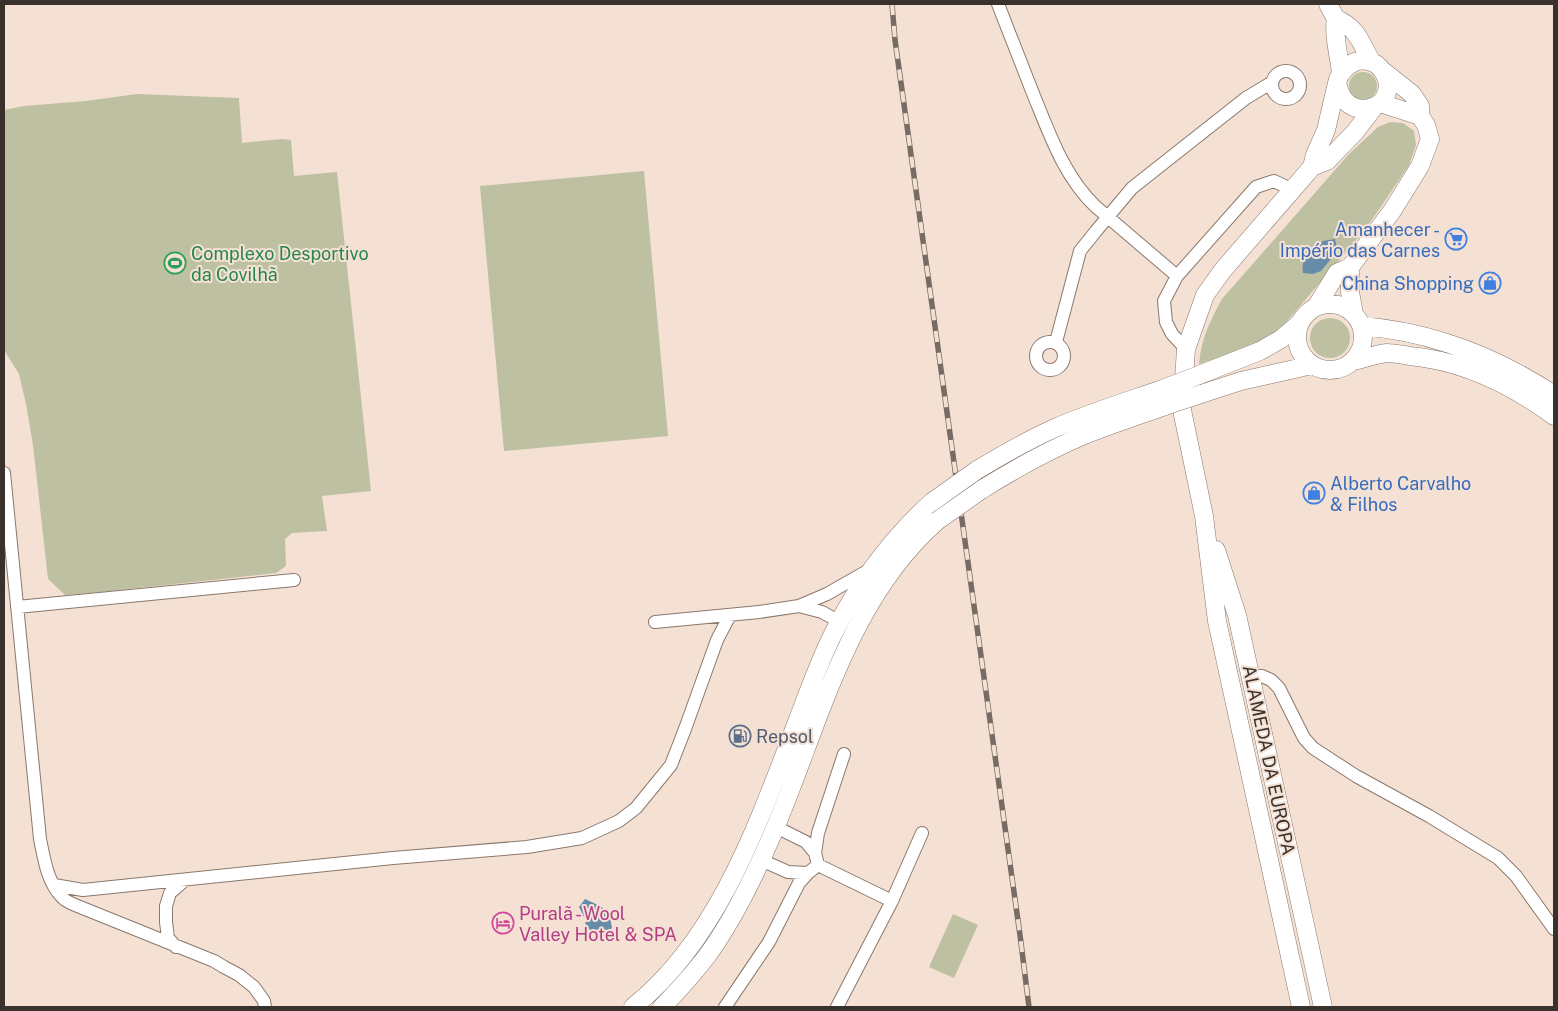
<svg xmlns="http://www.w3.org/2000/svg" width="1558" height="1011" viewBox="0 0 1558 1011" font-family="'Public Sans',sans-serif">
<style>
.green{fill:#bec0a2}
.water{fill:#678ca9}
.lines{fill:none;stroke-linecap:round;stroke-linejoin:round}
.minor-casing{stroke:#8a786d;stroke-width:14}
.secondary-casing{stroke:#8a786d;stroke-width:19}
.minor{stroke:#fff;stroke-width:12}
.secondary{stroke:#fff;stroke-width:18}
.rail-casing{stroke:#776c64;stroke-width:5.5}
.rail{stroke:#f4e1d4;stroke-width:4;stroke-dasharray:11;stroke-linecap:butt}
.secondary-bridge-casing{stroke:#8a786d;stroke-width:19;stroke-linecap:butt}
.secondary-bridge{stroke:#fff;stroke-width:18}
.labels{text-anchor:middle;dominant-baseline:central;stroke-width:4;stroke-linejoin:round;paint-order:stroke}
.shop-label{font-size:18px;fill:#366cbe;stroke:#f4e1d4;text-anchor:end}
.leisure-label{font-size:18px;fill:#27864d;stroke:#f4e1d4;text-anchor:start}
.service-label{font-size:18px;fill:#4e5e75;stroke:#f4e1d4;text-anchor:start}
.street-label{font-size:18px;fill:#39312c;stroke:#f4e1d4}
.hotel-label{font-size:18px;fill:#b23c85;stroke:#f4e1d4;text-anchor:start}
</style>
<rect width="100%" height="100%" fill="#f4e1d4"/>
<path class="green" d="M1349 86a14 14 0 1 1 28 0a14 14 0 1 1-28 0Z
M 137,94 L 239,98 L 242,143 L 281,139 L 291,140 L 294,176 L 337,172 L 371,491 L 322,496 L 327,531 L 292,533 L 285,539 L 286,566 L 276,573 L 92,593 L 65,595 L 48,579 L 33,445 L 26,404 L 19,374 L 4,350 L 4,110 L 24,106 L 86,101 Z
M 1390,122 L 1403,123 L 1414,131 L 1416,145 L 1409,165 L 1378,211 L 1363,232 L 1283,326 L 1267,338 L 1247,348 L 1199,364 C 1201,339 1210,321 1222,299 L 1349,154 L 1378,127 Z
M 644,171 L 668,436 L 504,451 L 480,186 Z
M1310 338a20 20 0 1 1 40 0a20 20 0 1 1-40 0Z
M 953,914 L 978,925 L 954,978 L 929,967 Z"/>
<path class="water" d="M 1335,239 L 1337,248 L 1335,254 L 1321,271 L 1313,274 L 1303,273 C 1300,260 1311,246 1323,241 C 1326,240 1331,240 1335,239 Z
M 585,899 L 600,906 L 609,912 L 612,928 L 603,935 L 596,936 L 590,930 L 585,923 L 588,919 L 584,917 L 579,907 Z"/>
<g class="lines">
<g class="minor-casing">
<path id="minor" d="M 998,4 C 1010,35 1022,65 1034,96 C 1050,135 1064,176 1095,206 L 1177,276
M1272 85a14 14 0 1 1 28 0a14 14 0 1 1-28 0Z
M1036 356a14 14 0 1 1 28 0a14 14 0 1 1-28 0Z
M 1056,342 L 1080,251 L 1096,231 L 1132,188 L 1246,98 L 1271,83
M 1186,349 L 1172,334 L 1166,322 L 1164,301 L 1177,276 L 1256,187 L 1274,181 L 1293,190
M 4,473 L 40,839 C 44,858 47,881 61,896 C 64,900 70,903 75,905 L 214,961 L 224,967 L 239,975 L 254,987 L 264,1001 L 265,1007
M 799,606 L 822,612 L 840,622
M 17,607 L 294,580
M 655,622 L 759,612 L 799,606 L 827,594 L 869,570
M 1250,676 L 1262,676 L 1271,680 L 1279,688 L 1304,738 L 1313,748 L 1356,776 L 1429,816 L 1498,858 L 1516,876 L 1554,929
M 815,853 L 818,833 L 844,754
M 761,860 L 788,872 L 808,873 L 818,865 L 815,853 L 806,842 L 776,827
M 818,865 L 892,901
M 54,885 L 83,890 L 393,858 L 527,847 L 582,838 L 619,821 L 636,808 L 671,765 L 685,729 L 717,640 L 730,615
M 176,947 L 168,938 L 166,922 L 166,906 L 170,893 L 185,880
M 725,1007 L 769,942 L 799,883 L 808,873
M 837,1007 L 892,901 L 922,833"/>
</g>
<g class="secondary-casing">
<path id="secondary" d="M 1328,4 L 1336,19 C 1357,27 1361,43 1371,61
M 1336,19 C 1333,33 1339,56 1341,73
M 1380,103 L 1420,116
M 1312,167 L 1315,155 L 1326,130 L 1338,79 C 1345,64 1360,55 1376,64 C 1381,68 1385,73 1387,80 C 1394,112 1345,122 1338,86
M 1350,267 L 1350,292 L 1354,314
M1297 337a33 33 0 1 1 66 0a33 33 0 1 1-66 0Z
M 1316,307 L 1337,273 L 1350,267 L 1392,211 L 1420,166 L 1430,139 L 1426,125 L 1420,116 L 1420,106 L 1412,94 L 1383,71
M 1362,326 C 1432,332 1495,356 1554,395
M 1353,361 C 1364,359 1376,354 1387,353 C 1394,353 1403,355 1410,356 C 1462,361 1512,385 1554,416
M 1199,375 L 1260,351 L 1281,339 L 1300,323
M 1201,394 L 1241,381 L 1312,365
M 977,470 C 1002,455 1028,440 1055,428 C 1089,413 1125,402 1160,390
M 981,490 C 1013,470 1047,451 1082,436 C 1109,425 1137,416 1165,406
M 1216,550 L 1237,615 L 1323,1007
M 633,1007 C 719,939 759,821 797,722 C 808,693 819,662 833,634 C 858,584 891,539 932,502
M 662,1007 C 678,991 693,974 707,956 C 734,919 755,875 773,833 C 819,726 846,601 937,521
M 1301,1007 L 1217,621 L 1204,516 L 1182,410 L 1186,349 L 1205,295 L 1223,270 L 1312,167 L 1327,161 L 1355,132 L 1375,106"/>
</g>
<use href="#minor" class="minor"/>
<use href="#secondary" class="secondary"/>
<g class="rail-casing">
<path id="rail" d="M 892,4 L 895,40 L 1020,935 L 1029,1007"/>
</g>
<use href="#rail" class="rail"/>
<g class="secondary-bridge-casing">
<path id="secondary-bridge" d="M 1160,390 L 1199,375
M 1165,406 L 1201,394
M 932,502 L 977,470
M 937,521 L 981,490"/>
</g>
<use href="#secondary-bridge" class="secondary-bridge"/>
</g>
<defs>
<g id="supermarket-ring" transform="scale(1.125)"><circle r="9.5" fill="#f4e1d4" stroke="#3f7fe0" stroke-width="1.5"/><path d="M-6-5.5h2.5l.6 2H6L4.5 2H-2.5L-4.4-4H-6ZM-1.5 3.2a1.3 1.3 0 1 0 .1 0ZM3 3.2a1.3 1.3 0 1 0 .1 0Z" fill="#3f7fe0"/></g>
<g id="stadium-ring" transform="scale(1.125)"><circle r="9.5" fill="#f4e1d4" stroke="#2e9e5b" stroke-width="1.5"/><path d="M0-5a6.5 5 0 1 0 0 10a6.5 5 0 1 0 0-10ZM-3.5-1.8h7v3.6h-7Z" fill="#2e9e5b"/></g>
<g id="shop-ring" transform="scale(1.125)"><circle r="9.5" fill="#f4e1d4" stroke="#3f7fe0" stroke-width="1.5"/><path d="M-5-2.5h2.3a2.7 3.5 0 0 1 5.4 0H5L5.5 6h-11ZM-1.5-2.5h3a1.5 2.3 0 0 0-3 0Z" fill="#3f7fe0"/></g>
<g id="fuel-ring" transform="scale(1.125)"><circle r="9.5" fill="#f4e1d4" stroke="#5c6f8a" stroke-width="1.5"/><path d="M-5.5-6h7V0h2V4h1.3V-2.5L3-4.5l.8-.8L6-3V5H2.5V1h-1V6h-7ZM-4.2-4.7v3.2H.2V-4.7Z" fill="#5c6f8a"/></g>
<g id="hotel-ring" transform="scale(1.125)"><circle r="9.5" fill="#f4e1d4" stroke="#d1479c" stroke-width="1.5"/><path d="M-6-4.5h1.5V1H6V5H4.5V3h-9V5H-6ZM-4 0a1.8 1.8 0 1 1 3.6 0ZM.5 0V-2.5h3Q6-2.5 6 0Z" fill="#d1479c"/></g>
</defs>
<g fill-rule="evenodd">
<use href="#supermarket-ring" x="1456" y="239"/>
<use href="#stadium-ring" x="175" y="263"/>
<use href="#shop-ring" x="1490" y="283"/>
<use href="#shop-ring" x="1314" y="493"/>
<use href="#fuel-ring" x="740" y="736"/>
<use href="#hotel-ring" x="503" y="923"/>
</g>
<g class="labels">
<g class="shop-label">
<text x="1440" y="229">Amanhecer -<tspan x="1440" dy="21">Império das Carnes</tspan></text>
<text x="1474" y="283">China Shopping</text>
<text x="1330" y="483" text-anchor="start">Alberto Carvalho<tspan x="1330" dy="21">&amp; Filhos</tspan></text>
</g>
<g class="leisure-label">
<text x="191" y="253">Complexo Desportivo<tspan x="191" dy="21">da Covilhã</tspan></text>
</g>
<g class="service-label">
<text x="756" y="736">Repsol</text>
</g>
<g class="street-label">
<text transform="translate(1269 760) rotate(78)">ALAMEDA DA EUROPA</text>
</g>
<g class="hotel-label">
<text x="519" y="913">Puralã - Wool<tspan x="519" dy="21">Valley Hotel &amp; SPA</tspan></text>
</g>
</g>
<rect width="1558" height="1011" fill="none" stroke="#39312c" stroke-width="10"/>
</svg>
